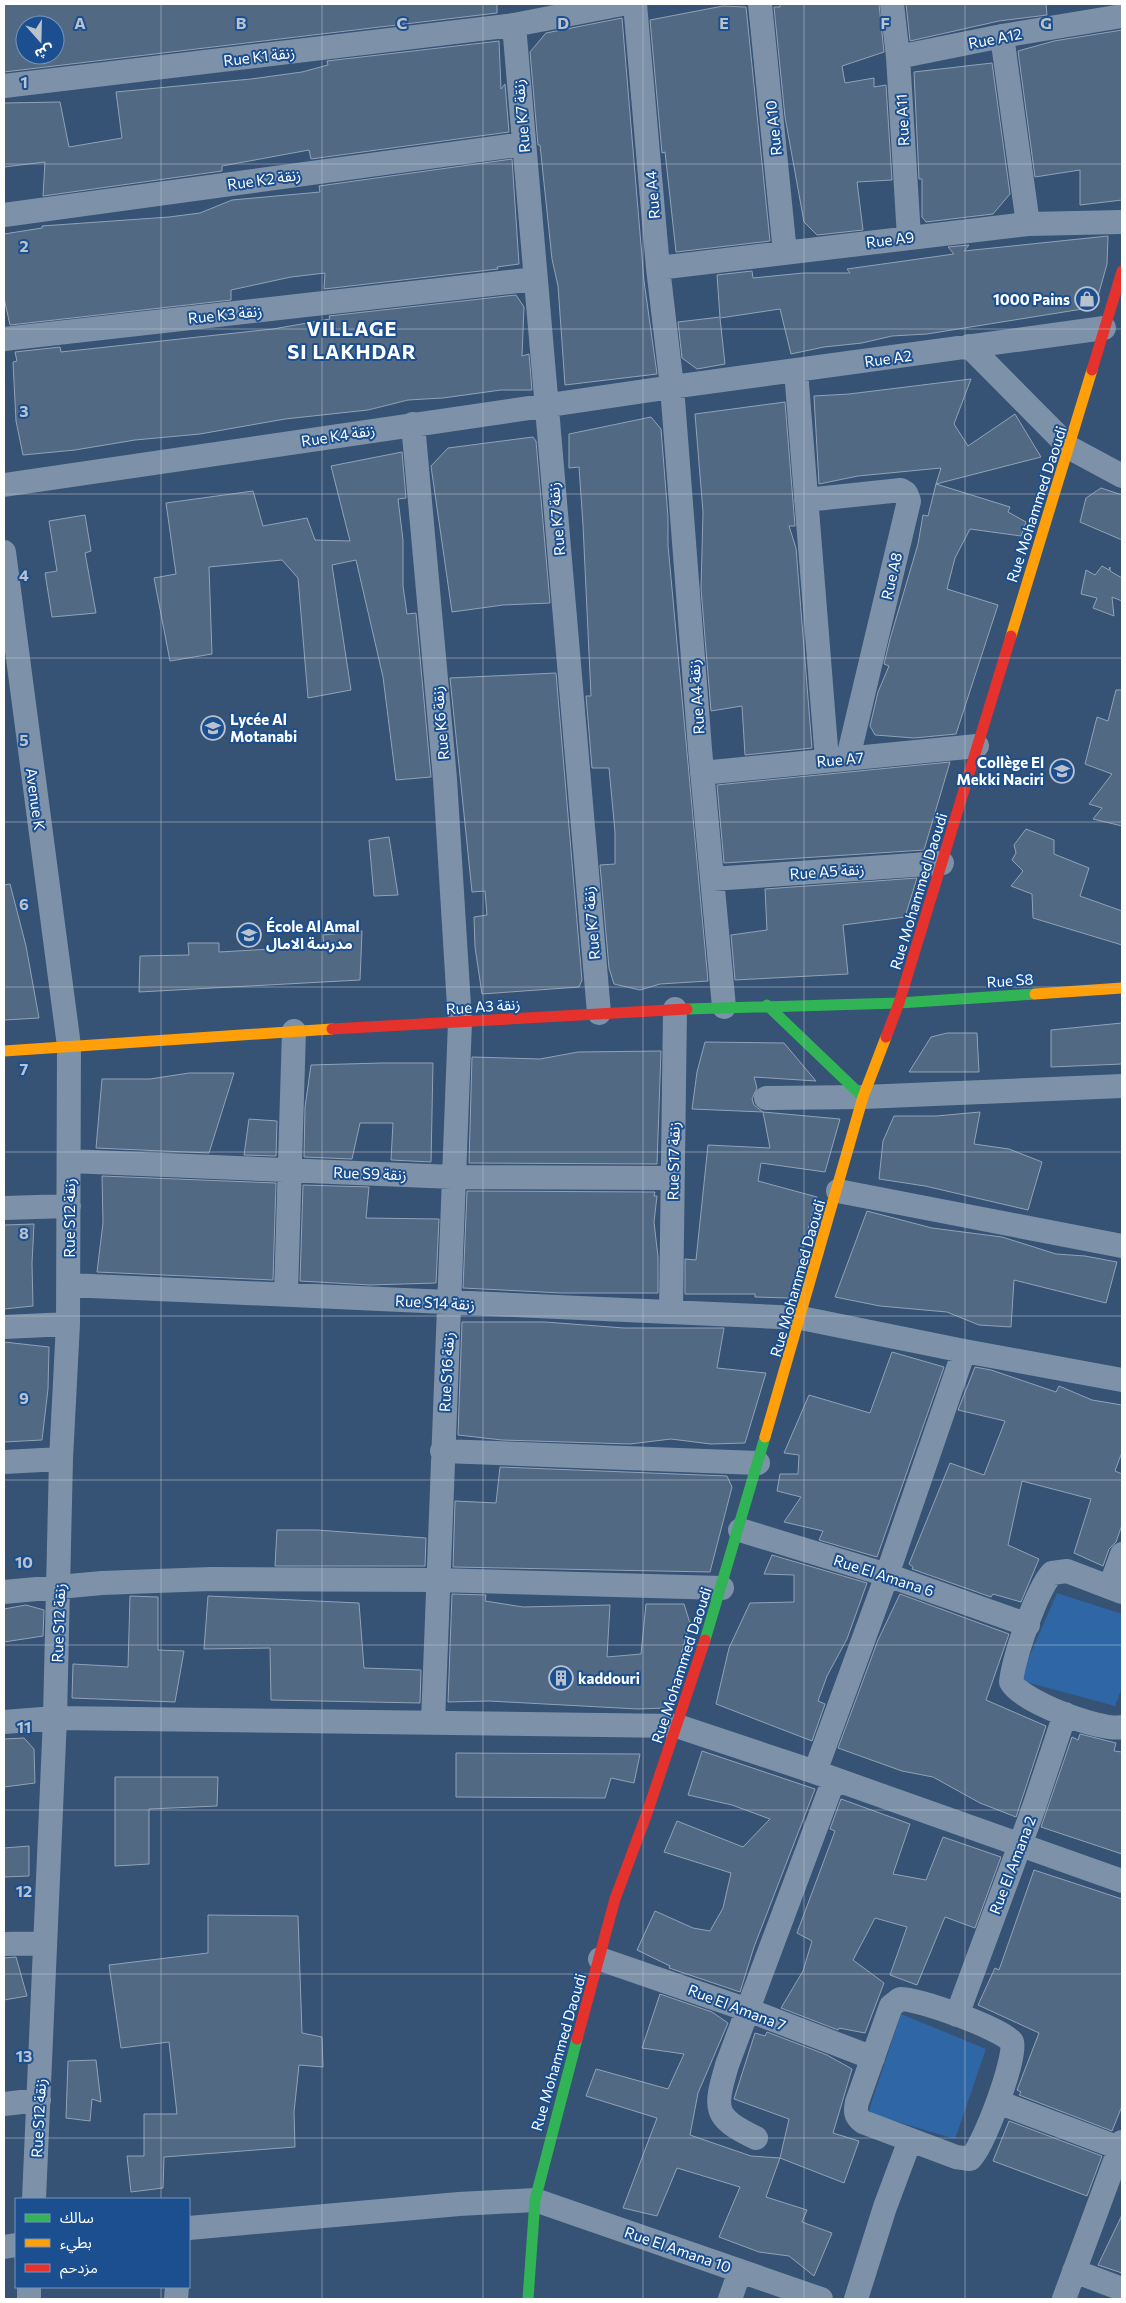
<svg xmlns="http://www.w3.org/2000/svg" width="1126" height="2303" viewBox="0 0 1126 2303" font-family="Commissioner,'Noto Sans Arabic',sans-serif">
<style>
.green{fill:#2f66a5}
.building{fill:#526984;stroke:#92a2b6;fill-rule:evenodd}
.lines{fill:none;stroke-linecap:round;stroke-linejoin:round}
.street{stroke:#7d92a8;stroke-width:24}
.fast{stroke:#30b455;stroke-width:11}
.slow{stroke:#ff9f0a;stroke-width:11}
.jam{stroke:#e5322d;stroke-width:11}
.grid{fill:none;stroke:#b9c2ce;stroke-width:1;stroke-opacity:0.55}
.labels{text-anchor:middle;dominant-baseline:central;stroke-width:4;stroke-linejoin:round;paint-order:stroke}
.street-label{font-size:15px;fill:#fff;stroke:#1b4f8f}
.poi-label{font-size:15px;font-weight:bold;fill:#fff;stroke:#1b4f8f;text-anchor:start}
.district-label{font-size:20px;font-weight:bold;letter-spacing:1px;fill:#fff;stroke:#1b4f8f}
.grid-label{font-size:16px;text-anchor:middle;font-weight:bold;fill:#b9c2ce;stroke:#1b4f8f;stroke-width:4;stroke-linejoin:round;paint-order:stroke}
</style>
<rect width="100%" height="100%" fill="#365274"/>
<path class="green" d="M 1057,1593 L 1122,1614 L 1122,1687 L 1115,1706 L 1019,1680 Z
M 901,2014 L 986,2049 L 955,2139 L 868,2113 Z"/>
<path class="building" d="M 4,4 L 497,4 L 497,13 L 4,72 ZM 25,25 L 55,25 L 55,55 L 25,55 Z
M 780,4 L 879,4 L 884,52 L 842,66 L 845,83 L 874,78 L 874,87 L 886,85 L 892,180 L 857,182 L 863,230 L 817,235 L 804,222 L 785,117 L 774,7 L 780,7 Z
M 906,4 L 1046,4 L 1047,15 L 999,21 L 910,41 Z
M 723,6 L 746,7 L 770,241 L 676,252 L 665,152 L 662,153 L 650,20 Z
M 622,18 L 644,281 L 657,374 L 565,385 L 558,286 L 552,259 L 540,145 L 538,145 L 530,52 L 546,33 Z
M 1122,30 L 1122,200 L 1080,205 L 1080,170 L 1035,177 L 1018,51 L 1054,41 Z
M 499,41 L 501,89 L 505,84 L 509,132 L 311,159 L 309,150 L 222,166 L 222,171 L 43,196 L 45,162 L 4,167 L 4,103 L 60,102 L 69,147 L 122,138 L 116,92 L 251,79 L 302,72 L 328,65 L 327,61 Z
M 992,63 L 1010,194 L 993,214 L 926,222 L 922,217 L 922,179 L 919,179 L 914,72 Z
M 512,159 L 519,264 L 497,267 L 498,269 L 324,289 L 325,273 L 291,277 L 231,290 L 231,300 L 10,325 L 4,298 L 4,234 L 42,228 L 42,226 L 169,217 L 200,213 L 232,200 L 320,192 L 319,186 Z
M 1108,236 L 1107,264 L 1095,307 L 927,334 L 892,336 L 862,343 L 824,347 L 791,354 L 780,309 L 720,318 L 725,364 L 697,369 L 682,358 L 678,322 L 720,317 L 717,275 L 752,271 L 753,278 L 803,273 L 850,273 L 847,269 L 954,254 L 948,247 L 969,245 L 964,251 Z
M 516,295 L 524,307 L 522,356 L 529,354 L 532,390 L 501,390 L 443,398 L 408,400 L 368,410 L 285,419 L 200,434 L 135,440 L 75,450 L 23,455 L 16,421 L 13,362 L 17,361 L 15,352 L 60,347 L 61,352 L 189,338 L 273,329 L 330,319 L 329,316 Z
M 971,379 L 954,424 L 968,446 L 1015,414 L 1041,457 L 936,484 L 941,468 L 858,476 L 819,484 L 814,396 L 849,394 Z
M 785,402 L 795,526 L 789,526 L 796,548 L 812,748 L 745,755 L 742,706 L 711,711 L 701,589 L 703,512 L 695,414 Z
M 651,417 L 661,429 L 668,517 L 668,545 L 708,981 L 660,984 L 640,990 L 614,984 L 609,968 L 600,865 L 615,864 L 615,832 L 609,768 L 592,768 L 586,696 L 591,696 L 583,525 L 579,467 L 569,468 L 569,434 Z
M 533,437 L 536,441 L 550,603 L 503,605 L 452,612 L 431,466 L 448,448 Z
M 402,452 L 406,498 L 398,499 L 403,540 L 403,586 L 407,614 L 416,613 L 431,777 L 396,780 L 383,677 L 356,560 L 332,565 L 351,690 L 308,698 L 298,578 L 282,560 L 209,567 L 212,654 L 170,661 L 154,578 L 176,574 L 166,503 L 253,491 L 263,526 L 307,518 L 315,540 L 350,541 L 331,466 Z
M 936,484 L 1010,507 L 1008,512 L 1026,522 L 1021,536 L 970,529 L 955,558 L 947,589 L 998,605 L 956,734 L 914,738 L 875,735 L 870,726 L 878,692 L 889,666 L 884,664 L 890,639 L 918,544 L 923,515 L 928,516 Z
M 1101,488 L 1122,495 L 1122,540 L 1080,522 L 1086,498 Z
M 85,515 L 91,551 L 85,553 L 96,613 L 52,617 L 45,573 L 57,571 L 49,521 Z
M 1102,566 L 1109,570 L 1110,567 L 1110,571 L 1122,578 L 1122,601 L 1112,597 L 1114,616 L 1093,608 L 1097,598 L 1081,594 L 1086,570 L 1095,575 Z
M 556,673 L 582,980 L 579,987 L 482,994 L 475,947 L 474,917 L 487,915 L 485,891 L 472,892 L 450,678 Z
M 1116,690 L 1122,690 L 1122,826 L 1093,819 L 1102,808 L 1089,804 L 1112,774 L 1085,764 L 1097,717 L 1108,721 Z
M 950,762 L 924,850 L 724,863 L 717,785 Z
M 1026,829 L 1054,840 L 1054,854 L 1089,868 L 1080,896 L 1122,911 L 1122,945 L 1033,918 L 1032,894 L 1011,886 L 1023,871 L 1012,860 L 1016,853 L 1014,845 Z
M 389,837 L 398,895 L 374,896 L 369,840 Z
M 917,878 L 905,917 L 843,925 L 848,974 L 735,980 L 731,935 L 767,930 L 765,889 Z
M 10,884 L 26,946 L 39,1018 L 4,1020 L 4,885 Z
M 362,931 L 360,980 L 139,992 L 140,956 L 189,955 L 188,943 L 219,943 L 219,952 L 324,946 L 323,935 Z
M 1122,1023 L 1122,1064 L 1051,1067 L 1051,1030 Z
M 947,1033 L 977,1033 L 979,1072 L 909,1072 L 931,1037 Z
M 705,1042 L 784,1043 L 816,1081 L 754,1077 L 757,1088 L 752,1099 L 754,1105 L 763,1112 L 692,1109 L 697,1072 Z
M 661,1051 L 657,1164 L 469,1163 L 472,1057 L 540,1059 L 578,1052 Z
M 381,1063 L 433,1063 L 431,1162 L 391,1160 L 393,1123 L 360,1123 L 352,1159 L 304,1157 L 305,1107 L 311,1065 Z
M 189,1073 L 234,1073 L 209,1153 L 96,1148 L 102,1079 L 150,1079 Z
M 763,1112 L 840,1119 L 825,1172 L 761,1163 L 758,1181 L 817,1197 L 789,1298 L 755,1297 L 755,1294 L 685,1294 L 685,1259 L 696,1260 L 708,1145 L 770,1148 Z
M 980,1112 L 974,1144 L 1009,1149 L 1042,1162 L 1028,1210 L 925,1186 L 879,1179 L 883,1141 L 894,1116 L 936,1116 Z
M 249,1119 L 277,1121 L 276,1156 L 244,1155 Z
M 102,1176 L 276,1183 L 273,1280 L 97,1272 L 103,1223 Z
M 303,1185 L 369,1187 L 366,1218 L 439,1219 L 436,1283 L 370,1285 L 300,1281 Z
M 467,1191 L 655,1192 L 654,1196 L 657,1196 L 654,1222 L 658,1257 L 658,1293 L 561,1293 L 463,1288 Z
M 867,1211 L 932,1228 L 1002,1237 L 1056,1254 L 1085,1256 L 1117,1262 L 1106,1303 L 1014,1280 L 1011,1327 L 979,1325 L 947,1312 L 880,1306 L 835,1297 Z
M 34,1224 L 32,1263 L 33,1306 L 4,1309 L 4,1225 Z
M 462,1322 L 545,1322 L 624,1328 L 724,1328 L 717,1368 L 766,1373 L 745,1443 L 711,1444 L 671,1439 L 630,1444 L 502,1440 L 458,1435 Z
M 4,1342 L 49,1347 L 48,1389 L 42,1440 L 4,1442 Z
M 892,1352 L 944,1367 L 877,1557 L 819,1540 L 823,1531 L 784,1522 L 801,1497 L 777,1491 L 780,1474 L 798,1474 L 799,1455 L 784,1453 L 809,1395 L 870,1413 Z
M 975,1367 L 991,1370 L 1056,1392 L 1059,1386 L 1092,1400 L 1122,1405 L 1122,1452 L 1115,1471 L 1122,1474 L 1122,1525 L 1116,1542 L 1109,1549 L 1103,1566 L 1074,1553 L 1091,1499 L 1022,1481 L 1008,1545 L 1039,1559 L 1021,1602 L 993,1594 L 991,1597 L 912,1569 L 913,1567 L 909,1564 L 950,1463 L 984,1475 L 1005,1421 L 958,1410 Z
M 500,1467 L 727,1476 L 732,1487 L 710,1572 L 453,1567 L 455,1501 L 496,1503 Z
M 277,1530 L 317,1530 L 426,1538 L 425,1566 L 275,1566 Z
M 772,1555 L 867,1583 L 847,1639 L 827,1676 L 818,1701 L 825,1704 L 812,1741 L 716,1704 L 729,1648 L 750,1603 L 794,1602 L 794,1575 L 764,1574 Z
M 452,1594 L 486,1595 L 485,1601 L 523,1607 L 610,1605 L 607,1657 L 641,1654 L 646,1604 L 684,1604 L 690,1623 L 666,1708 L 638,1709 L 489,1701 L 448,1702 Z
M 900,1594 L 1009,1634 L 986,1700 L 1046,1726 L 1016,1817 L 980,1803 L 933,1777 L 902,1771 L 838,1748 L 878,1640 Z
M 130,1596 L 158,1597 L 158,1650 L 184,1651 L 175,1702 L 72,1698 L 73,1664 L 128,1667 Z
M 208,1596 L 359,1603 L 364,1668 L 421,1670 L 420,1703 L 271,1700 L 270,1648 L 204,1649 Z
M 26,1605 L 44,1610 L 43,1636 L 4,1642 L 4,1609 Z
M 1080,1734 L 1116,1743 L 1114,1751 L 1122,1752 L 1122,1854 L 1041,1827 L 1072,1737 L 1078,1740 Z
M 24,1738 L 34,1749 L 35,1783 L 4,1787 L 4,1739 Z
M 702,1751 L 815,1789 L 754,1947 L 740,1992 L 669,1968 L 670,1966 L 637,1950 L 655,1911 L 693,1928 L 710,1931 L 723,1908 L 731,1873 L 664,1852 L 677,1821 L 743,1847 L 770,1819 L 732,1805 L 688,1795 Z
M 456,1753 L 640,1754 L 634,1783 L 611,1778 L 605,1798 L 456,1797 Z
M 115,1777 L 218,1777 L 217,1806 L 149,1809 L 149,1864 L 115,1866 Z
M 841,1799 L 910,1824 L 893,1874 L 926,1880 L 943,1837 L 1001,1857 L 975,1928 L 945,1917 L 917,1985 L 890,1975 L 907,1927 L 875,1918 L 853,1960 L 884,1983 L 865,2033 L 839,2028 L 838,2030 L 781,2008 L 803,1971 L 812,1941 L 797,1933 L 835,1831 L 830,1829 Z
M 29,1846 L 29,1876 L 4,1877 L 4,1848 Z
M 1034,1870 L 1122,1899 L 1122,2106 L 1112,2131 L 1019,2095 L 1021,2092 L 1017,2090 L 1039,2033 L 978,2005 L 995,1968 L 999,1970 Z
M 208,1915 L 298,1916 L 302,2033 L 322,2037 L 323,2067 L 299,2065 L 294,2112 L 295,2147 L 164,2157 L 163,2188 L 131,2192 L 127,2156 L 144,2156 L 144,2114 L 177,2114 L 169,2042 L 121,2048 L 109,1965 L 208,1953 Z
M 16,1957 L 27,1996 L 4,2000 L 4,1958 Z
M 660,1994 L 712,2012 L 728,2023 L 698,2093 L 690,2135 L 751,2156 L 780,2158 L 766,2197 L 807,2210 L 802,2222 L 832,2233 L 814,2276 L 789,2256 L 759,2252 L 719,2237 L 740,2187 L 677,2168 L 657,2216 L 623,2208 L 657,2118 L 586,2096 L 596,2069 L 668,2089 L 684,2054 L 642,2048 Z
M 767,2032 L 827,2055 L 852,2069 L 833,2133 L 859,2141 L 844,2183 L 780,2158 L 789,2119 L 734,2099 L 755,2033 L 765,2036 Z
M 96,2060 L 101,2102 L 92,2099 L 90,2121 L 66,2118 L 68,2061 Z
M 1009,2121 L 1102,2156 L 1087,2196 L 993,2161 Z
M 1122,2215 L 1122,2273 L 1098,2265 Z"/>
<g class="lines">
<path class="street" d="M 635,4 L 658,268 L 672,387 L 700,749 L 724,1007
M 760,4 L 785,253
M 892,4 L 898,57 L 909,237
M 514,25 L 599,1013
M 1002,36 L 1028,224
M 898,57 L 1002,36 L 1122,16
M 4,86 L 514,25 L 622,4
M 4,215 L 523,144
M 658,268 L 1028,224 L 1122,222
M 4,339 L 536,279
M 969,346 L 1070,448 L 1122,476
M 796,371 L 827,760
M 413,424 L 445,779 L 460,1022 L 433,1722
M 4,485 L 672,387 L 1104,328
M 806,500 L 901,490 L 906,493 L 909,501 L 848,758
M 4,552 L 69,1046 L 68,1324 L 61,1459 L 55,1718 L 34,2199
M 702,773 L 977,746
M 712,879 L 942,863
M 766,1098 L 863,1097 L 1122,1086
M 69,1161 L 453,1177 L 672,1178
M 838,1191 L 1122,1246
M 4,1208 L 69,1206
M 69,1285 L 801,1318 L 964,1351 L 1122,1380
M 286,1293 L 294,1031
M 671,1312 L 675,1009
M 4,1327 L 68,1324
M 442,1451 L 758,1463
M 4,1462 L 61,1459
M 740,1530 L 887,1575 L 1028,1625
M 1110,1587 L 1122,1554
M 4,1592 L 102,1583 L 211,1579 L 437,1580 L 722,1588
M 1122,1592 L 1067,1571 L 1052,1573 C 1036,1591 1014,1657 1011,1682 C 1021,1701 1101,1732 1122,1727
M 4,1722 L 55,1718 L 677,1726 L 815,1772 L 1122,1881
M 815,1772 L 887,1575 L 964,1351
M 4,1944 L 45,1943
M 600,1959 L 748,2010 L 873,2058
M 900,1999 C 919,1999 1001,2028 1012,2042 C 1017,2057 983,2148 970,2159 L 956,2157 L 863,2122 C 855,2116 855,2111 857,2102 L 891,2006 Z
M 957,2015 L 1034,1807 L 1065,1714
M 998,2102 L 1122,2149
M 4,2104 L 39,2100
M 756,2138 C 713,2117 714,2110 727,2065 L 834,1779
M 189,2228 L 459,2204 L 535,2200 L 821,2299
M 4,2247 L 16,2245
M 1074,2271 L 1122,2289
M 29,2299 L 29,2287
M 176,2299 L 177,2287
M 730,2299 L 740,2271
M 856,2299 L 885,2207 L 910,2140
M 1064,2299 L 1122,2142"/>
<path class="fast" d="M 767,1005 L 863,1097
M 687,1009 L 899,1003 L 1035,994
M 705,1640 L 765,1437
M 528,2299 L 535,2200 L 577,2039"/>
<path class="slow" d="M 1011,636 L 1092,370
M 1035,994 L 1122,988
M 4,1051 L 332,1029
M 765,1437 L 863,1097 L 886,1037"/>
<path class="jam" d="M 1092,370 L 1122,271
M 332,1029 L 687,1009
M 886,1037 L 899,1003 L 1011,636
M 577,2039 L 615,1899 L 646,1816 L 705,1640"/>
</g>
<path class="grid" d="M 161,4 L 161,2199M 322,4 L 322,2299M 483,4 L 483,2299M 643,4 L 643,2299M 804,4 L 804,2299M 965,4 L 965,2299M 4,164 L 1122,164M 4,329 L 1122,329M 4,494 L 1122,494M 4,658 L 1122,658M 4,822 L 1122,822M 4,987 L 1122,987M 4,1152 L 1122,1152M 4,1316 L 1122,1316M 4,1480 L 1122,1480M 4,1645 L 1122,1645M 4,1810 L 1122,1810M 4,1974 L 1122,1974M 4,2138 L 1122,2138M 161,2287 L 161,2299"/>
<defs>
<g id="shop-ring" transform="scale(1.25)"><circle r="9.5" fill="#1b4f8f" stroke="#b9c2ce" stroke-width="1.5"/><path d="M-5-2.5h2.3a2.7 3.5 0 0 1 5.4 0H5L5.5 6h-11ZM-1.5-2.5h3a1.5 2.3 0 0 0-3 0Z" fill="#b9c2ce"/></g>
<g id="school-ring" transform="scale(1.25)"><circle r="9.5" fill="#1b4f8f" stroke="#b9c2ce" stroke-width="1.5"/><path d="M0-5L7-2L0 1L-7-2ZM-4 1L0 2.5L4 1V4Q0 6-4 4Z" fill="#b9c2ce"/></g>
<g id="building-ring" transform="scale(1.25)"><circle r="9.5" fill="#1b4f8f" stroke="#b9c2ce" stroke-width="1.5"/><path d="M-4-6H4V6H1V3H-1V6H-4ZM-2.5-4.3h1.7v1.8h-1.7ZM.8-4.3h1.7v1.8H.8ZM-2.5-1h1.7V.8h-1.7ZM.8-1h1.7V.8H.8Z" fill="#b9c2ce"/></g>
</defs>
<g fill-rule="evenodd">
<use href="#shop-ring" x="1087" y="299"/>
<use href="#school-ring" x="213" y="728"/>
<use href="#school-ring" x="1062" y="771"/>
<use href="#school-ring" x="249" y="935"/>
<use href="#building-ring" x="561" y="1678"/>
</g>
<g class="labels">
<g class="street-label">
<text transform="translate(995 38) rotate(-11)">Rue A12</text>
<text transform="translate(259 56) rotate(-7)">Rue K1 زنقة</text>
<text transform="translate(521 116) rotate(-95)">Rue K7 زنقة</text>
<text transform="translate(902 120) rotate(-93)">Rue A11</text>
<text transform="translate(773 128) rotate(-96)">Rue A10</text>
<text transform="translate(264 179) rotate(-8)">Rue K2 زنقة</text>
<text transform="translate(652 195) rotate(-95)">Rue A4</text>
<text transform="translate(890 239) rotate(-7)">Rue A9</text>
<text transform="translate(225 314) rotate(-6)">Rue K3 زنقة</text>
<text transform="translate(888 358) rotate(-8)">Rue A2</text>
<text transform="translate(338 435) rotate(-9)">Rue K4 زنقة</text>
<text transform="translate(1036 504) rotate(-72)">Rue Mohammed Daoudi</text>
<text transform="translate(556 519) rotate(-95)">Rue K7 زنقة</text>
<text transform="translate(891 576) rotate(-77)">Rue A8</text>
<text transform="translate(696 697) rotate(-94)">Rue A4 زنقة</text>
<text transform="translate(440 723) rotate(-95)">Rue K6 زنقة</text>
<text transform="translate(840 759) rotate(-5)">Rue A7</text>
<text transform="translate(36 799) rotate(82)">Avenue K</text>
<text transform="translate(827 871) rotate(-4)">Rue A5 زنقة</text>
<text transform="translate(918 891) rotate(-73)">Rue Mohammed Daoudi</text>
<text transform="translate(591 923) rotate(-95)">Rue K7 زنقة</text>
<text transform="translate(1010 980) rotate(-4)">Rue S8</text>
<text transform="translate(483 1006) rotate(-4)">Rue A3 زنقة</text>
<text transform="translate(673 1161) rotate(-89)">Rue S17 زنقة</text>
<text transform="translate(370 1173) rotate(2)">Rue S9 زنقة</text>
<text transform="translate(69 1218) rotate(-90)">Rue S12 زنقة</text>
<text transform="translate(797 1278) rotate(-74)">Rue Mohammed Daoudi</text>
<text transform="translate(435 1302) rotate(3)">Rue S14 زنقة</text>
<text transform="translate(446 1372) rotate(-87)">Rue S16 زنقة</text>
<text transform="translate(884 1575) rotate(18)">Rue El Amana 6</text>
<text transform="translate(58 1623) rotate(-88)">Rue S12 زنقة</text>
<text transform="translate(681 1665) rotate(-72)">Rue Mohammed Daoudi</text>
<text transform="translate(1012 1865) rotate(-69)">Rue El Amana 2</text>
<text transform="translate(737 2007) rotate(21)">Rue El Amana 7</text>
<text transform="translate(558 2052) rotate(-74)">Rue Mohammed Daoudi</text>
<text transform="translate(38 2118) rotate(-87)">Rue S12 زنقة</text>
<text transform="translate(678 2249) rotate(19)">Rue El Amana 10</text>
</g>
<g class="poi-label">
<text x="1070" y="299" text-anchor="end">1000 Pains</text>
<text x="230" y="719">Lycée Al<tspan x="230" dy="17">Motanabi</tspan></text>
<text x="1044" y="762" text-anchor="end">Collège El<tspan x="1044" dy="17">Mekki Naciri</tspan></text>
<text x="266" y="926">École Al Amal<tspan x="266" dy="17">مدرسة الامال</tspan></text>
<text x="578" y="1678">kaddouri</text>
</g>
<g class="district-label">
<text x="352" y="328">VILLAGE<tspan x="352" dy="23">SI LAKHDAR</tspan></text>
</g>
</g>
<g class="grid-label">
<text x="80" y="29">A</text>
<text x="241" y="29">B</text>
<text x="402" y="29">C</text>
<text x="563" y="29">D</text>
<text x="724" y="29">E</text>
<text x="885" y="29">F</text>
<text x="1046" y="29">G</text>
<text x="24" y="88">1</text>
<text x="24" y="252">2</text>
<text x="24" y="417">3</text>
<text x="24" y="581">4</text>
<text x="24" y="746">5</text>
<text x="24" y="910">6</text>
<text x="24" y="1075">7</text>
<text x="24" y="1239">8</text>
<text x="24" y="1404">9</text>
<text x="24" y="1568">10</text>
<text x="24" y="1733">11</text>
<text x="24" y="1897">12</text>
<text x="24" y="2062">13</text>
</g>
<rect width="1126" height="2303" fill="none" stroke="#ffffff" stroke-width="10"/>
<rect x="15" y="2198" width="175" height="90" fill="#1b4f8f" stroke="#7695bc"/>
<rect x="25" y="2214" width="25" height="8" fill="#30b455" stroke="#7695bc"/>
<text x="60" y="2223" font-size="15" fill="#ffffff">سالك</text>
<rect x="25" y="2239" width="25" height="8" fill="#ff9f0a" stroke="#7695bc"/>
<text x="60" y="2248" font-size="15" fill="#ffffff">بطيء</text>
<rect x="25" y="2264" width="25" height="8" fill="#e5322d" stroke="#7695bc"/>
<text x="60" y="2273" font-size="15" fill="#ffffff">مزدحم</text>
<g transform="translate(40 40) rotate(160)"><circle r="24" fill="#1b4f8f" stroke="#7695bc"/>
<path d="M0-4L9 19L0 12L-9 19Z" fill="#b9c2ce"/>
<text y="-8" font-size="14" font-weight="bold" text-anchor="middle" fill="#ffffff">ش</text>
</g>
</svg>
